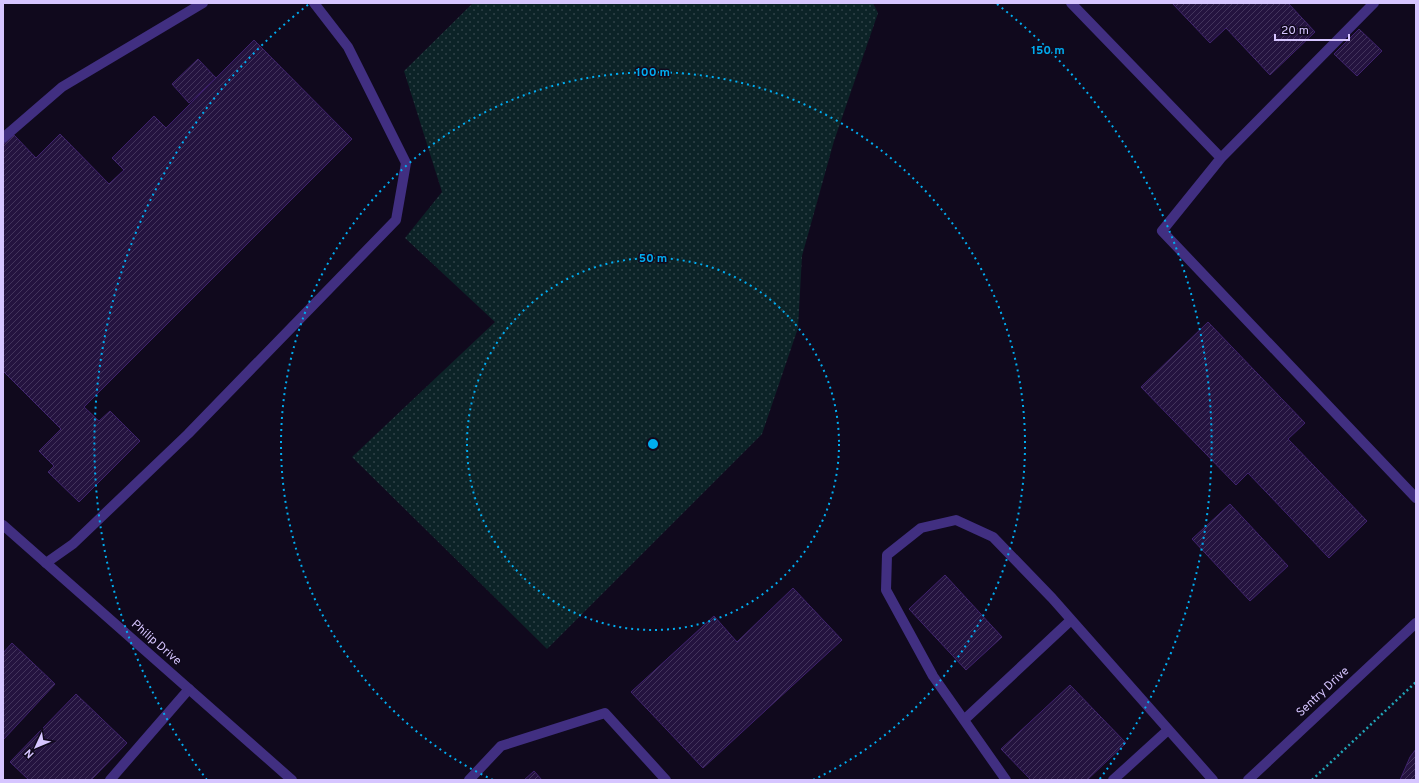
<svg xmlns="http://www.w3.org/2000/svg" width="1419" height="783" viewBox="0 0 1419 783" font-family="Overpass,sans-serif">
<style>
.park{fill:url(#park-dots)}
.building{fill:url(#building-hatch);stroke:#40236e}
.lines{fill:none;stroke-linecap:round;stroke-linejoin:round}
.path{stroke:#20a5b7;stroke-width:2.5;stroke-dasharray:2 3;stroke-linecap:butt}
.service{stroke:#412f81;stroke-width:10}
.minor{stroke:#412f81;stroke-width:10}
.tertiary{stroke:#412f81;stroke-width:10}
.ring{fill:none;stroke:#00acf0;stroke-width:2;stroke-dasharray:2 4}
.labels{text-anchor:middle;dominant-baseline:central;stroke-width:3;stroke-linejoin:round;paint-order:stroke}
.street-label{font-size:12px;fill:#d6c5ff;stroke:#10091d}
.centre{fill:#00acf0;stroke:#10091d;stroke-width:2}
.ring-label{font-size:12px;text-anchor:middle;font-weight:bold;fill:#00acf0;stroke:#10091d;stroke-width:3;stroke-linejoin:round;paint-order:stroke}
</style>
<defs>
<pattern id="park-dots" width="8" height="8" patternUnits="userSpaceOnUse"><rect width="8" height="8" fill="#0c2327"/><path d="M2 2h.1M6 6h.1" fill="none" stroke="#2f4147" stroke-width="1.8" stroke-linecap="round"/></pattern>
<pattern id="building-hatch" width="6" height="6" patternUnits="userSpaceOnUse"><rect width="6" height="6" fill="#24133f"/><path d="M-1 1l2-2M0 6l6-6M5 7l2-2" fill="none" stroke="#43345c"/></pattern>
</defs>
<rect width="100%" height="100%" fill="#10091d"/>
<path class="park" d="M 473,3 L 873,3 L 878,13 L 834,141 L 802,256 L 798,328 L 762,434 L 547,649 L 352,457 L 495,322 L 405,238 L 442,192 L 404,71 Z"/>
<path class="building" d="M 1172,3 L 1288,3 L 1315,32 L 1270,75 L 1226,28 L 1210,43 Z
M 1359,29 L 1382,51 L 1357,76 L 1334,54 Z
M 254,40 L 352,139 L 84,407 L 99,421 L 110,411 L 140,441 L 79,502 L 48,472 L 54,466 L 39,451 L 61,429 L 3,371 L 3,145 L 14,135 L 36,158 L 60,134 L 109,184 L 124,170 L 112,158 L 154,116 L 166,128 Z
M 198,59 L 216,78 L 189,103 L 172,84 Z
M 1208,322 L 1305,423 L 1288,439 L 1367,521 L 1329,558 L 1248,473 L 1236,485 L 1141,387 Z
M 1230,504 L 1288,566 L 1250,601 L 1192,539 Z
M 945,575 L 1002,637 L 966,670 L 909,609 Z
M 793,588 L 842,640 L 703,768 L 631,692 L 714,616 L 737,642 Z
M 12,643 L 55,684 L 3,740 L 3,653 Z
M 1070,685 L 1126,743 L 1087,780 L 1031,780 L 1001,749 Z
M 76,694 L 127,743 L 91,780 L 29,780 L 10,762 Z
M 1416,749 L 1416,780 L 1400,780 L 1410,757 Z
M 534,771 L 542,780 L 524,780 Z"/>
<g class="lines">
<path class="path" d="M 1312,780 L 1416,682"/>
<path class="service" d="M 1071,3 L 1221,158 L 1162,231 L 1416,498
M 3,138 L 62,87 L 203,3
M 1221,158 L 1374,3
M 46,563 L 73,544 L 188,434 L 396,220 L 406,163 L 348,47 L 314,3
M 964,720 L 1071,620
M 110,780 L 189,689
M 469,780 L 501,746 L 605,713 L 666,780
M 1006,780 L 933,676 L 886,590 L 887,555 L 921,528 L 956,520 L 993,537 L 1052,598 L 1213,780
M 1113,780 L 1168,730"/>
<path class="minor" d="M 3,525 L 292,780"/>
<path class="tertiary" d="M 1248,780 L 1416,623"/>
</g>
<g class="ring">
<circle cx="653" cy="444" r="186"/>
<path d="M493 780A372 372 0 1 1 813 780"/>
<path d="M207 780A558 558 0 0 1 309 4M997 4A558 558 0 0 1 1099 780"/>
</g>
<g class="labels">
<g class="street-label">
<text transform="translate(156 643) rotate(41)">Philip Drive</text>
<text transform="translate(1323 692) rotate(-43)">Sentry Drive</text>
</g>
</g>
<circle cx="653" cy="444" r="6" class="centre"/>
<g class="ring-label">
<text x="1048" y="54">150 m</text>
<text x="653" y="76">100 m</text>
<text x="653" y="262">50 m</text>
</g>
<rect width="1419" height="783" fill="none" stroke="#d6c5ff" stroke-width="8"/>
<g transform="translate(36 747) rotate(226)" stroke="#10091d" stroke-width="3" paint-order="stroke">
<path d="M0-3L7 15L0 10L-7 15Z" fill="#d6c5ff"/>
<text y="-6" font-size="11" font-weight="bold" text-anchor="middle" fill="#d6c5ff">N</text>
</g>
<path d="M1275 34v6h74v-6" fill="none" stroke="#d6c5ff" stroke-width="2"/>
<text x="1281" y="34" font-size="12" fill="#d6c5ff" stroke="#10091d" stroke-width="3" paint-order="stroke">20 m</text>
</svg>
